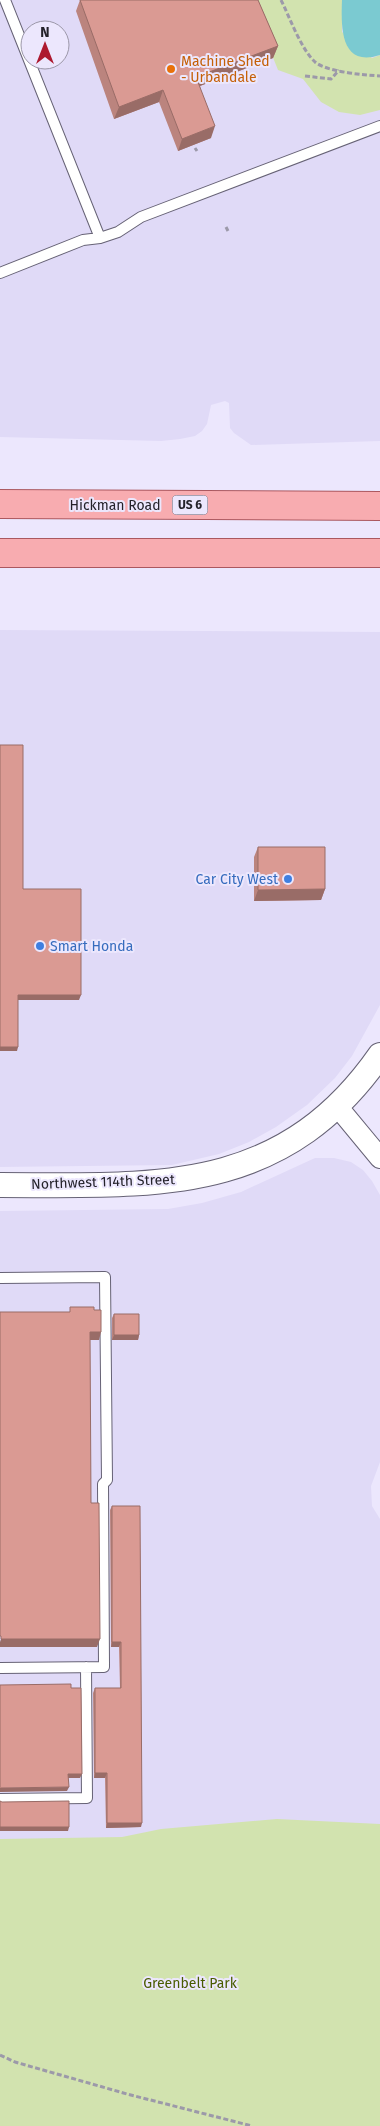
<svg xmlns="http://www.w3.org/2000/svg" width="380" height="2126" viewBox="0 0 380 2126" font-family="'Fira Sans',sans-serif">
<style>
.built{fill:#e0daf7;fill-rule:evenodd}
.green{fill:#d2e3af}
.water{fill:#7bcad1}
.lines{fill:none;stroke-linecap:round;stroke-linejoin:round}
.service-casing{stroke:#666275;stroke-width:12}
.minor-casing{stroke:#666275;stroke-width:22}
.tertiary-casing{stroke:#666275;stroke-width:26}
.primary-casing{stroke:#ab585f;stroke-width:30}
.path{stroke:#9c99a9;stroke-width:3;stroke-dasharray:5 2.5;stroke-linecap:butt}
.service{stroke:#fff;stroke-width:10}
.minor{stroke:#fff;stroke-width:20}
.tertiary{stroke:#fff;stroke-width:24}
.primary{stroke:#f8acb0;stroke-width:28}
.wall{fill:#bb847e}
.shaded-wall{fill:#996c67}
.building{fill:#da9a93;stroke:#996c67}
.food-dot{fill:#e8710a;stroke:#ece7fd;stroke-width:2}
.shop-dot{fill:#3f7fe0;stroke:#ece7fd;stroke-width:2}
.labels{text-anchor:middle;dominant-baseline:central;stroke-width:4;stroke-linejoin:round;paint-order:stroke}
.shield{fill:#ece7fd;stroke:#605d69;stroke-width:1}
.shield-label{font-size:12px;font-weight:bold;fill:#24222a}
.food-label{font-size:14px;fill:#c56008;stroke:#ece7fd;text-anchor:start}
.street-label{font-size:14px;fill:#24222a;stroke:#ece7fd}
.shop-label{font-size:14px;fill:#366cbe;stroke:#ece7fd;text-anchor:end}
.park-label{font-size:14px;fill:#495c00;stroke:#ece7fd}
</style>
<rect width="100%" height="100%" fill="#ece7fd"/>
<path class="built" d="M 0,0 L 380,0 L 380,441 L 251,445 L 234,433 L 230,428 L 229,403 L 225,401 L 211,405 L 207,424 L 202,431 L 195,436 L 180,439 L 161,441 L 0,437 ZM 30,30 L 60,30 L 60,60 L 30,60 Z
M 0,630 L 380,632 L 380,1005 L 352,1056 L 335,1078 L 307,1105 L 276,1127 L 249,1142 L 219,1154 L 172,1165 L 0,1167 Z
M 315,1158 L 334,1158 L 351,1162 L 363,1170 L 372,1181 L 380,1195 L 380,1462 L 371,1486 L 372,1506 L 380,1519 L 380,1839 L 0,1839 L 0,1211 L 168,1209 L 202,1203 L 241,1192 Z"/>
<path class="green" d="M 250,0 L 342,0 L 342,32 L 372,58 L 380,55 L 380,110 L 360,115 L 339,112 L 321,102 L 303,79 L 278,70 Z
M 277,1819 L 380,1824 L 380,2126 L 0,2126 L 0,1839 L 122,1837 L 161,1829 Z"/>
<path class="water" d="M 342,0 L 380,0 L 380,55 C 340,68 341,27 342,0 Z"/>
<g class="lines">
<g class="service-casing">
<path id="service" d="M 5,0 L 100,238
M 0,273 L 83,240 L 100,238 L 118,232 L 141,217 L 380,126
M 0,1278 L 105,1277 L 107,1480 L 103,1484 L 104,1667 L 0,1668
M 0,1799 L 87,1798 L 86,1667"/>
</g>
<g class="minor-casing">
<path id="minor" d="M 337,1106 L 380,1158"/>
</g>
<g class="tertiary-casing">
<path id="tertiary" d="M 0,1185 C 154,1185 281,1197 380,1055"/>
</g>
<g class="primary-casing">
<path id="primary" d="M 0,504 L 380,506
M 0,553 L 380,553"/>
</g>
<path class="path" d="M 281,0 C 290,18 301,49 315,62 C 327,72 364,75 380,76
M 305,76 L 331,79 L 339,70
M 195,148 L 197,151
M 226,227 L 228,231
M 0,2055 L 15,2062 L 127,2094 L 252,2126"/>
<use href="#service" class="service"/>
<use href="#minor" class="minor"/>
<use href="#tertiary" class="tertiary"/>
<use href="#primary" class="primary"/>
</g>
<path class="wall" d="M 80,0 L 258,0 L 278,46 L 273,58 L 200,86 L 211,138 L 178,151 L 159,102 L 114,119 L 76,11 Z
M 258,847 L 325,889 L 321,900 L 254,901 L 254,857 Z
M 114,1314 L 139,1335 L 138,1340 L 112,1340 L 112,1318 Z
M 112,1506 L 141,1827 L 106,1828 L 105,1778 L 94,1778 L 93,1693 L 95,1688 L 120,1688 L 119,1647 L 111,1647 L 110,1510 Z"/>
<path class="shaded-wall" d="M 278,46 L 273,58 L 192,89 L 196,77 Z
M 163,90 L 159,102 L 114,119 L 119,107 Z
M 215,126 L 211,138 L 178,151 L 182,139 Z
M 325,889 L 321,900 L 254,901 L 258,890 Z
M 18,995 L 81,995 L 79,1000 L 17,1000 Z
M 0,1047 L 18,1047 L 17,1051 L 0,1051 Z
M 90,1332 L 101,1332 L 99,1340 L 88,1340 Z
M 114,1335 L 139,1335 L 138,1340 L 112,1340 Z
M 1,1639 L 100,1639 L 97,1647 L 0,1647 L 0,1642 Z
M 112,1642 L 121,1642 L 119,1647 L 111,1647 Z
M 95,1773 L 107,1773 L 105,1778 L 94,1778 Z
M 68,1774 L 82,1774 L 80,1778 L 67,1778 Z
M 69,1787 L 67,1791 L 0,1792 L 0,1789 L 1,1788 Z
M 107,1823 L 142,1823 L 141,1827 L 106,1828 Z
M 0,1827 L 69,1827 L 68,1831 L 0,1831 Z"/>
<path class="building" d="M 80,0 L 258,0 L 278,46 L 196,77 L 215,126 L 182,139 L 163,90 L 119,107 Z
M 0,745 L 23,745 L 23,889 L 81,889 L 81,995 L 18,995 L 18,1047 L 0,1047 Z
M 258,847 L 325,847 L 325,889 L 258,890 Z
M 70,1307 L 94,1307 L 94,1310 L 101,1310 L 101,1332 L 90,1332 L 91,1503 L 99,1503 L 100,1639 L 1,1639 L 1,1636 L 0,1636 L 0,1312 L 70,1312 Z
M 114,1314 L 139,1314 L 139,1335 L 114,1335 Z
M 112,1506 L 140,1506 L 142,1823 L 107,1823 L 107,1773 L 95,1773 L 95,1688 L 121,1688 L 121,1642 L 112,1642 Z
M 71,1684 L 71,1688 L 81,1688 L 82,1774 L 68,1774 L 69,1787 L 1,1788 L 0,1789 L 0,1685 Z
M 0,1801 L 2,1802 L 69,1801 L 69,1827 L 0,1827 Z"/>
<circle class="food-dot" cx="171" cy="69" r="5"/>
<g class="shop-dot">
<circle cx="288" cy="879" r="5"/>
<circle cx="40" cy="946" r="5"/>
</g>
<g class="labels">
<rect class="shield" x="172.5" y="495.5" width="35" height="19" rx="4"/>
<g class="shield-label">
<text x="190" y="505">US 6</text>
</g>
<g class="food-label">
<text x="181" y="61">Machine Shed<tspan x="181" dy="16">- Urbandale</tspan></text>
</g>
<g class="street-label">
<text x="115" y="505">Hickman Road</text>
<text transform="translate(103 1182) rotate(-2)">Northwest 114th Street</text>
</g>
<g class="shop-label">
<text x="278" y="879">Car City West</text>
<text x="50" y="946" text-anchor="start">Smart Honda</text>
</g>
<g class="park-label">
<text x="190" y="1983">Greenbelt Park</text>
</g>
</g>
<g transform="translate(45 45)"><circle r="24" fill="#ece7fd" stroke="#9c98a9"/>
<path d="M0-4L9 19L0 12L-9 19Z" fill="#ad192f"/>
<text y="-8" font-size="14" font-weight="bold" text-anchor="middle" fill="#24222a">N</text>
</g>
</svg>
